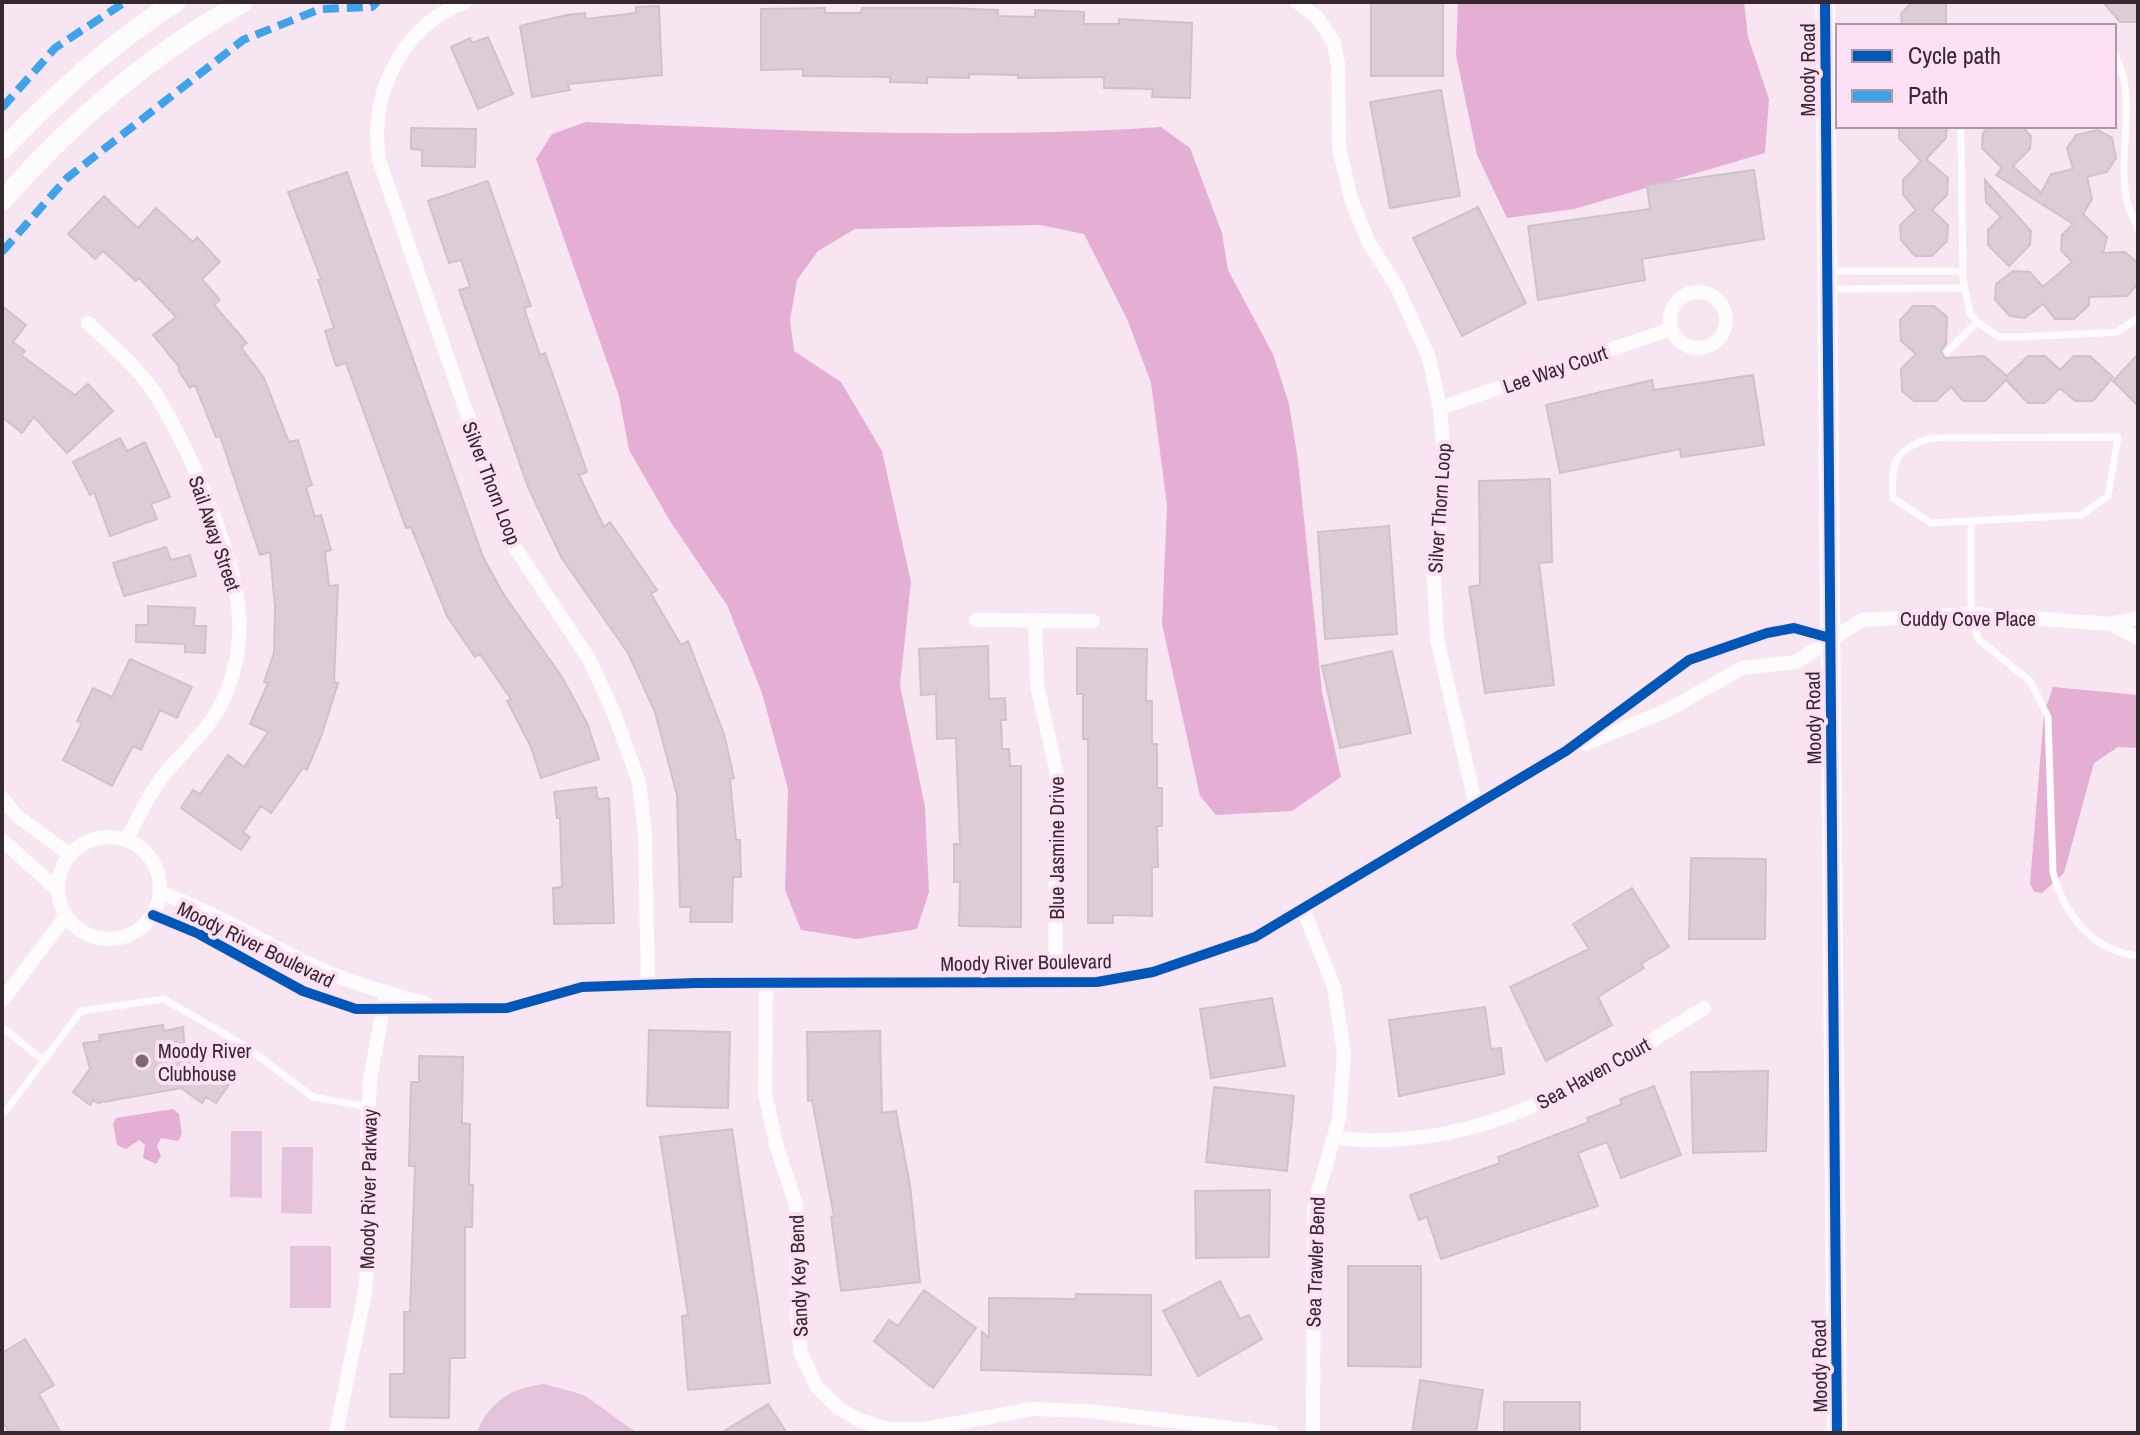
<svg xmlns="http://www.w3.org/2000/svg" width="2140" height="1435" viewBox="0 0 2140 1435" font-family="'Archivo Narrow',sans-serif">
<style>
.green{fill:#e5c3da}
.water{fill:#e5afd3}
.building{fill:#dbccd6;stroke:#cfc2ca;stroke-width:2}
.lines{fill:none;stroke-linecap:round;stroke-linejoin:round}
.lane{stroke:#fefbfd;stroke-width:7}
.street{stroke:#fefbfd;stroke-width:14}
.secondary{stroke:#fefbfd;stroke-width:20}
.quiet{stroke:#3ea3eb;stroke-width:8;stroke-dasharray:16 8;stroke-linecap:butt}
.cycleway-casing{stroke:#fde0f3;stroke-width:15}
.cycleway{stroke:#0057b8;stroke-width:10}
.poi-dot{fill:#796a74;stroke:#fde0f3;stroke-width:3}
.labels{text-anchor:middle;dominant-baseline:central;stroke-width:8;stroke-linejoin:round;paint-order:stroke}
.street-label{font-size:20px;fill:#352831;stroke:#fde0f3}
.poi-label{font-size:20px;fill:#352831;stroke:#fde0f3;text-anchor:start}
</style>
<rect width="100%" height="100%" fill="#f7e6f1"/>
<path class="green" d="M 231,1131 L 262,1131 L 262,1198 L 230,1197 Z
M 282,1147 L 313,1147 L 312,1214 L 281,1213 Z
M 290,1246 L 331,1246 L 331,1308 L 290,1308 Z
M 544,1384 L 584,1395 L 637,1433 L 476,1433 C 490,1402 510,1388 544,1384 Z"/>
<path class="water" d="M 1458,2 L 1744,2 L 1748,37 L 1769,99 L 1765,153 L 1574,209 L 1507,218 L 1477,155 L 1456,55 Z
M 586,122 C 777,130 970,140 1161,127 L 1190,148 L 1222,233 L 1228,270 L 1273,354 L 1289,404 L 1298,461 L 1322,692 L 1341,777 L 1292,811 L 1216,815 L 1200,796 L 1162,624 L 1167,505 L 1151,383 L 1128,321 L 1084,234 L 1040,225 L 855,229 L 818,251 L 797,280 L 790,320 L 794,351 L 841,382 L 882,451 L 911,582 L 900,685 L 925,807 L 929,892 L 917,929 L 857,939 L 801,930 L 785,890 L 788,789 L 762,693 L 727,605 L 670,521 L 629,450 L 619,396 L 536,159 L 552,134 Z
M 2053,687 L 2138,695 L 2138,748 L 2118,747 L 2094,763 L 2064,873 L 2042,893 L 2034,892 L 2030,883 L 2044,713 Z
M 173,1109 L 179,1114 L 182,1134 L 178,1141 L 161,1138 L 157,1146 L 161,1156 L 156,1164 L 143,1158 L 145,1145 L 139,1140 L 126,1149 L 117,1145 L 113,1124 L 116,1118 Z"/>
<path class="building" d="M 1371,2 L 1443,2 L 1443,76 L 1371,76 Z
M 1912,2 L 1946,2 L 1946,26 L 1902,26 L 1901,14 Z
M 2103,2 L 2138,2 L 2138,22 L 2120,22 Z
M 659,6 L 662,75 L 568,84 L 570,90 L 532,97 L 520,26 L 566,15 L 585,13 L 586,19 L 636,13 L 636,7 Z
M 825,8 L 825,13 L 861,13 L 862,8 L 948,8 L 998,10 L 998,16 L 1035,17 L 1035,10 L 1084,12 L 1084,24 L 1119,24 L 1119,19 L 1192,23 L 1190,98 L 1152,97 L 1153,89 L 1104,88 L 1104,77 L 1018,78 L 1018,75 L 969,74 L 969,78 L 927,77 L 927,83 L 890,82 L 890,77 L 803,76 L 803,69 L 761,70 L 761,9 Z
M 488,37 L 513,94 L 478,109 L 451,47 L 470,38 L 472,43 Z
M 1441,90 L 1460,196 L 1390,208 L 1370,102 Z
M 1899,126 L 1947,126 L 1946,138 L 1926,159 L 1948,178 L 1947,195 L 1932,210 L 1948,225 L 1947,241 L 1932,256 L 1915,256 L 1901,240 L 1900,225 L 1916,210 L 1903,195 L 1903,180 L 1921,161 L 1899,138 Z
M 1990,126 L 2022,126 L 2031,136 L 2030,149 L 2013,166 L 2041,193 L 2051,174 L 2073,169 L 2067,148 L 2076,135 L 2098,130 L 2112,138 L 2116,158 L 2107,172 L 2087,177 L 2092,199 L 2083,214 L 2107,237 L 2103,253 L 2125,252 L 2137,262 L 2137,285 L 2127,296 L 2089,297 L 2089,305 L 2074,319 L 2055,319 L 2043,304 L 2025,318 L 2010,316 L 1995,300 L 1996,284 L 2013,271 L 2030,272 L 2043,287 L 2072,262 L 2061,250 L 2062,235 L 2073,224 L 1996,175 L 2002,168 L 1982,148 L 1983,133 Z
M 411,128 L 476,129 L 475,167 L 422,166 L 422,150 L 411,149 Z
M 1754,170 L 1764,239 L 1642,259 L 1645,280 L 1538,300 L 1528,226 L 1650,209 L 1647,185 Z
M 347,172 L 483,557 L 504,595 L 562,677 L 587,723 L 599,759 L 541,778 L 531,747 L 507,701 L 511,699 L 480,654 L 475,657 L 447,616 L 411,527 L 406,528 L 346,363 L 336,366 L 325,331 L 334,328 L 318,280 L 321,279 L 288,192 Z
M 1985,180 L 2031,231 L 2030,245 L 2009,266 L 1988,245 L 1988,230 L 2001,217 L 1986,202 Z
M 488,181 L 531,306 L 524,308 L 540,355 L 545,353 L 587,472 L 579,475 L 604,527 L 610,522 L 657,590 L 651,594 L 681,645 L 688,641 L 724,734 L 734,778 L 730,779 L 736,840 L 740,840 L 741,877 L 733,877 L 732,922 L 690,922 L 691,907 L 680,907 L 677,795 L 655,712 L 628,653 L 561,557 L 528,487 L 459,290 L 470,287 L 461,260 L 449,263 L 428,201 Z
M 104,196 L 138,228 L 156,208 L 193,242 L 197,237 L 220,262 L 202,279 L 220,300 L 214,305 L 247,343 L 241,347 L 264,378 L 289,442 L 298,440 L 312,485 L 306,487 L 315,517 L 321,515 L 331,550 L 325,552 L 329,586 L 338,585 L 334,682 L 338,683 L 322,734 L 307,770 L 303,768 L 271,813 L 261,806 L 243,832 L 250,837 L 241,850 L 181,808 L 193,790 L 200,794 L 228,755 L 244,767 L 268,732 L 250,724 L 268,683 L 264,682 L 274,653 L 275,607 L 270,552 L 260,555 L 220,436 L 216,437 L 195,385 L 190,388 L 178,370 L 180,368 L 153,335 L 176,317 L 139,278 L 136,281 L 103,251 L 95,259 L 68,234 Z
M 1478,207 L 1526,303 L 1462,336 L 1413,238 Z
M 2,306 L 26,325 L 13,342 L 25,351 L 21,355 L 75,395 L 88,384 L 113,411 L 67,453 L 34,417 L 22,433 L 2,417 Z
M 1913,306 L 1934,306 L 1947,317 L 1946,344 L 1941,351 L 1945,358 L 1984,356 L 2007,376 L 2028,356 L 2045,356 L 2060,370 L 2074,356 L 2090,356 L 2113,377 L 2093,401 L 2075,401 L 2060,388 L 2045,403 L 2028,403 L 2006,380 L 1985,401 L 1963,401 L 1951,387 L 1936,401 L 1914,401 L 1902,391 L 1901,369 L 1916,354 L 1901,341 L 1900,320 Z
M 2138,354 L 2138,406 L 2113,381 Z
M 1753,375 L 1764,445 L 1681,457 L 1680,449 L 1560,473 L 1546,405 L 1652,380 L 1654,390 Z
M 120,438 L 127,451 L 145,442 L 170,497 L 151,504 L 157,519 L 110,536 L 94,492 L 90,495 L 73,462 Z
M 1550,479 L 1552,562 L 1539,563 L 1554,685 L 1485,693 L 1469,587 L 1480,585 L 1479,481 Z
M 1389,526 L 1397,634 L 1325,639 L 1318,532 Z
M 166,547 L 171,560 L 190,555 L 196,576 L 124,596 L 113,563 Z
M 148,606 L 195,608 L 194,626 L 206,626 L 205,653 L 185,652 L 185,644 L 136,642 L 136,625 L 148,625 Z
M 988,646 L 989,699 L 1005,698 L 1006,720 L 1001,720 L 1002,749 L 1009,749 L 1010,766 L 1021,766 L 1021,927 L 959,926 L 960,882 L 954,882 L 954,844 L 960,844 L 956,738 L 937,739 L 936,694 L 921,695 L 919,649 Z
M 1077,648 L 1147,649 L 1146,701 L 1152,701 L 1152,744 L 1157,744 L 1157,788 L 1162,788 L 1162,826 L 1157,826 L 1158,867 L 1152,867 L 1152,916 L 1113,915 L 1113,923 L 1088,923 L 1088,739 L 1083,739 L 1083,694 L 1077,694 Z
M 1392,651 L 1411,733 L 1340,748 L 1322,666 Z
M 130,659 L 192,687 L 177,718 L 160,710 L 141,750 L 133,746 L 112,786 L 63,760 L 82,723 L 77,721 L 93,688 L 112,697 Z
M 596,787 L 598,799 L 609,798 L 614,923 L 554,924 L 553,888 L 562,887 L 560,818 L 557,818 L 554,792 Z
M 1691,858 L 1766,859 L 1765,939 L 1689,939 Z
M 1632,888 L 1669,947 L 1641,964 L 1644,968 L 1598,997 L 1612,1025 L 1546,1061 L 1510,987 L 1589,949 L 1573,924 Z
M 1272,998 L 1285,1066 L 1211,1078 L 1200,1009 Z
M 1485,1007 L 1491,1049 L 1501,1048 L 1504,1074 L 1399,1096 L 1389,1020 Z
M 163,1025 L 164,1031 L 183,1027 L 185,1054 L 229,1085 L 216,1103 L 206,1097 L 202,1103 L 181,1088 L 98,1103 L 93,1100 L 90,1105 L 73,1092 L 90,1069 L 83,1043 L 100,1041 L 99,1035 Z
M 649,1030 L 730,1032 L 728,1108 L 647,1106 Z
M 880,1031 L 882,1113 L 896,1111 L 910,1185 L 920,1282 L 841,1291 L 831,1217 L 834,1216 L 812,1100 L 808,1101 L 807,1032 Z
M 419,1056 L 463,1057 L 462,1123 L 470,1124 L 469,1185 L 473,1185 L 472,1227 L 465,1227 L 465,1358 L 450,1358 L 449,1418 L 390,1417 L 390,1374 L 404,1374 L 404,1312 L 410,1312 L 415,1166 L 409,1166 L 410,1122 L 411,1082 L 419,1082 Z
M 1768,1071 L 1766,1151 L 1693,1153 L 1691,1072 Z
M 1654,1086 L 1681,1155 L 1621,1178 L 1607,1142 L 1578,1153 L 1598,1206 L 1441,1259 L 1427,1217 L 1419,1220 L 1410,1195 L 1500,1163 L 1498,1157 L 1589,1122 L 1587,1118 L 1622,1104 L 1620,1099 Z
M 1214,1087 L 1294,1096 L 1287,1171 L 1206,1162 Z
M 732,1129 L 770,1383 L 688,1390 L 682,1316 L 688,1315 L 660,1137 Z
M 1270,1190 L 1269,1257 L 1196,1258 L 1195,1191 Z
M 1348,1266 L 1421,1266 L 1421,1367 L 1348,1366 Z
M 1220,1281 L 1240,1319 L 1249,1315 L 1262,1339 L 1198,1376 L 1163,1311 Z
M 924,1290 L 976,1328 L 933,1388 L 874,1341 L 889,1320 L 898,1326 Z
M 1076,1294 L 1151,1295 L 1151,1375 L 981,1370 L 982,1332 L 989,1337 L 989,1298 L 1076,1299 Z
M 25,1339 L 54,1385 L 39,1394 L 61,1433 L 9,1433 L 2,1420 L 2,1353 Z
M 1420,1380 L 1483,1390 L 1476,1433 L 1412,1433 Z
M 1504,1402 L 1580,1402 L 1580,1433 L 1504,1433 Z
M 768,1404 L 787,1433 L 721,1433 Z"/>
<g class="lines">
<path class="lane" d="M 2114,54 C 2140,95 2115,156 2128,205 C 2130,212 2135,220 2138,228
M 1961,126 L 1963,281 L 1970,313 L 1977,322 L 1999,337 L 2021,337 L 2117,332 L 2138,318
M 1829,271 L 1963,271
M 1829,289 L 1964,288
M 1947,352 L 1977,322
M 2118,437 L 2108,496 L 2081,515 L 1931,523 L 1893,498 C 1890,462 1895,449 1931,438 Z
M 1971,521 L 1971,614 L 1978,639 L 2030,681 L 2048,717 L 2053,872 C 2064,914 2092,951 2138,956
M 2,1027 L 44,1061
M 5,1112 L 81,1011 L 164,999 L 242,1044 L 313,1097 L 368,1107"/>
<path class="street" d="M 465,2 C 401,27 369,94 379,160 L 512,543 L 589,659 L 614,713 L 639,782 L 645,835 L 648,985
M 1297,2 L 1318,18 L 1334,43 L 1338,65 L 1339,147 L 1351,199 L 1369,243 L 1397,287 L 1429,358 L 1440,408 L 1445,473 L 1434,577 L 1437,639 L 1476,806
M1670 320a28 28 0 1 1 56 0a28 28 0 1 1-56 0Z
M 88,323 C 110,344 135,365 152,389 C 186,440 236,556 239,616 C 241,643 236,669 226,694 C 210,731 187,746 163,776 C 148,795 138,818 127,839
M 1440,408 L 1671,329
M 976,620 L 1093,621
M 1035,621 L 1037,685 L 1057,774 L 1055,982
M 2111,624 L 2138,638
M 1585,744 L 1668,710 L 1742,668 L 1796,662 L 1862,620 L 1971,614 L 2111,624 L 2138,618
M 2,798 L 16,815 L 70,855
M58 888a51 51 0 1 1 102 0a51 51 0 1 1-102 0Z
M 2,840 L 58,890
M 161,893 C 212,911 256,938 305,962 C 343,981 385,992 427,1004
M 1303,909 L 1334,987 L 1344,1053 L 1339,1119 L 1314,1206 L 1313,1433
M 153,915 L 199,934 L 303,991 L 356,1009 L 507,1008 L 582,987 L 696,983 L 1097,982 L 1153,972 L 1255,937 L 1566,751 L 1689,660 L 1767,633 L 1794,628 L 1830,638
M 766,983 L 765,1093 L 777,1148 L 796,1205 L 797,1323 L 801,1354 L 817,1387 L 838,1408 L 861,1421 L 888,1429 L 924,1429 L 1032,1409 L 1088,1411 L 1272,1433
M 2,1001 L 66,916
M 1334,1138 C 1483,1154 1584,1083 1704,1008
M 336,1433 L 365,1292 L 370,1240 L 367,1137 L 370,1080 L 386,992"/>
<path class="secondary" d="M 1825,2 L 1837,1433
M 2,150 C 55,95 111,43 176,2
M 2,201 C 71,122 151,54 243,2"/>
<path class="quiet" d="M 2,108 L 55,48 L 125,2
M 2,252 L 67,178 L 243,40 L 320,9 L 372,7 L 377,2"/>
<g class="cycleway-casing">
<path id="cycleway" d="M 1825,2 L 1837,1433
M 153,915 L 199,934 L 303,991 L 356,1009 L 507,1008 L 582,987 L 696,983 L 1097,982 L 1153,972 L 1255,937 L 1566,751 L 1689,660 L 1767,633 L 1794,628 L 1830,638"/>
</g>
<use href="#cycleway" class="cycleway"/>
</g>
<circle class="poi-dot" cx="142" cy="1061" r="8"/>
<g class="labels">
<g class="street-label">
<text transform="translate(1807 70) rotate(-90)">Moody Road</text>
<text transform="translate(1555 369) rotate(-19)">Lee Way Court</text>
<text transform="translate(492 483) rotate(69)">Silver Thorn Loop</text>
<text transform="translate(1439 508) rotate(-86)">Silver Thorn Loop</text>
<text transform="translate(215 533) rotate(71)">Sail Away Street</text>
<text x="1968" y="618">Cuddy Cove Place</text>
<text transform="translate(1813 718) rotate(-91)">Moody Road</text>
<text transform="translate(1056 848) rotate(-90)">Blue Jasmine Drive</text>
<text transform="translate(256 944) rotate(26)">Moody River Boulevard</text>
<text transform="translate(1026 962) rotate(-1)">Moody River Boulevard</text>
<text transform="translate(1593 1073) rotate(-29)">Sea Haven Court</text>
<text transform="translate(368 1189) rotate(-89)">Moody River Parkway</text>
<text transform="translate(1315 1262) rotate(-88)">Sea Trawler Bend</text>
<text transform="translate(798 1276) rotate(-92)">Sandy Key Bend</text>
<text transform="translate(1819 1366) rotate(-91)">Moody Road</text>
</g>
<g class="poi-label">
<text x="158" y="1050">Moody River<tspan x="158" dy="23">Clubhouse</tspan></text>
</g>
</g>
<rect width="2140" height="1435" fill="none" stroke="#352831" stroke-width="8"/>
<rect x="1836" y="24" width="280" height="104" fill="#fde0f3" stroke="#ad96a5" stroke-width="2"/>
<rect x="1852" y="50" width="40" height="12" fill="#0057b8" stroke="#ad96a5" stroke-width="2"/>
<text x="1908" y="64" font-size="24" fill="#352831">Cycle path</text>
<rect x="1852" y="90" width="40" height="12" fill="#3ea3eb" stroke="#ad96a5" stroke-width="2"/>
<text x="1908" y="104" font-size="24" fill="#352831">Path</text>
</svg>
